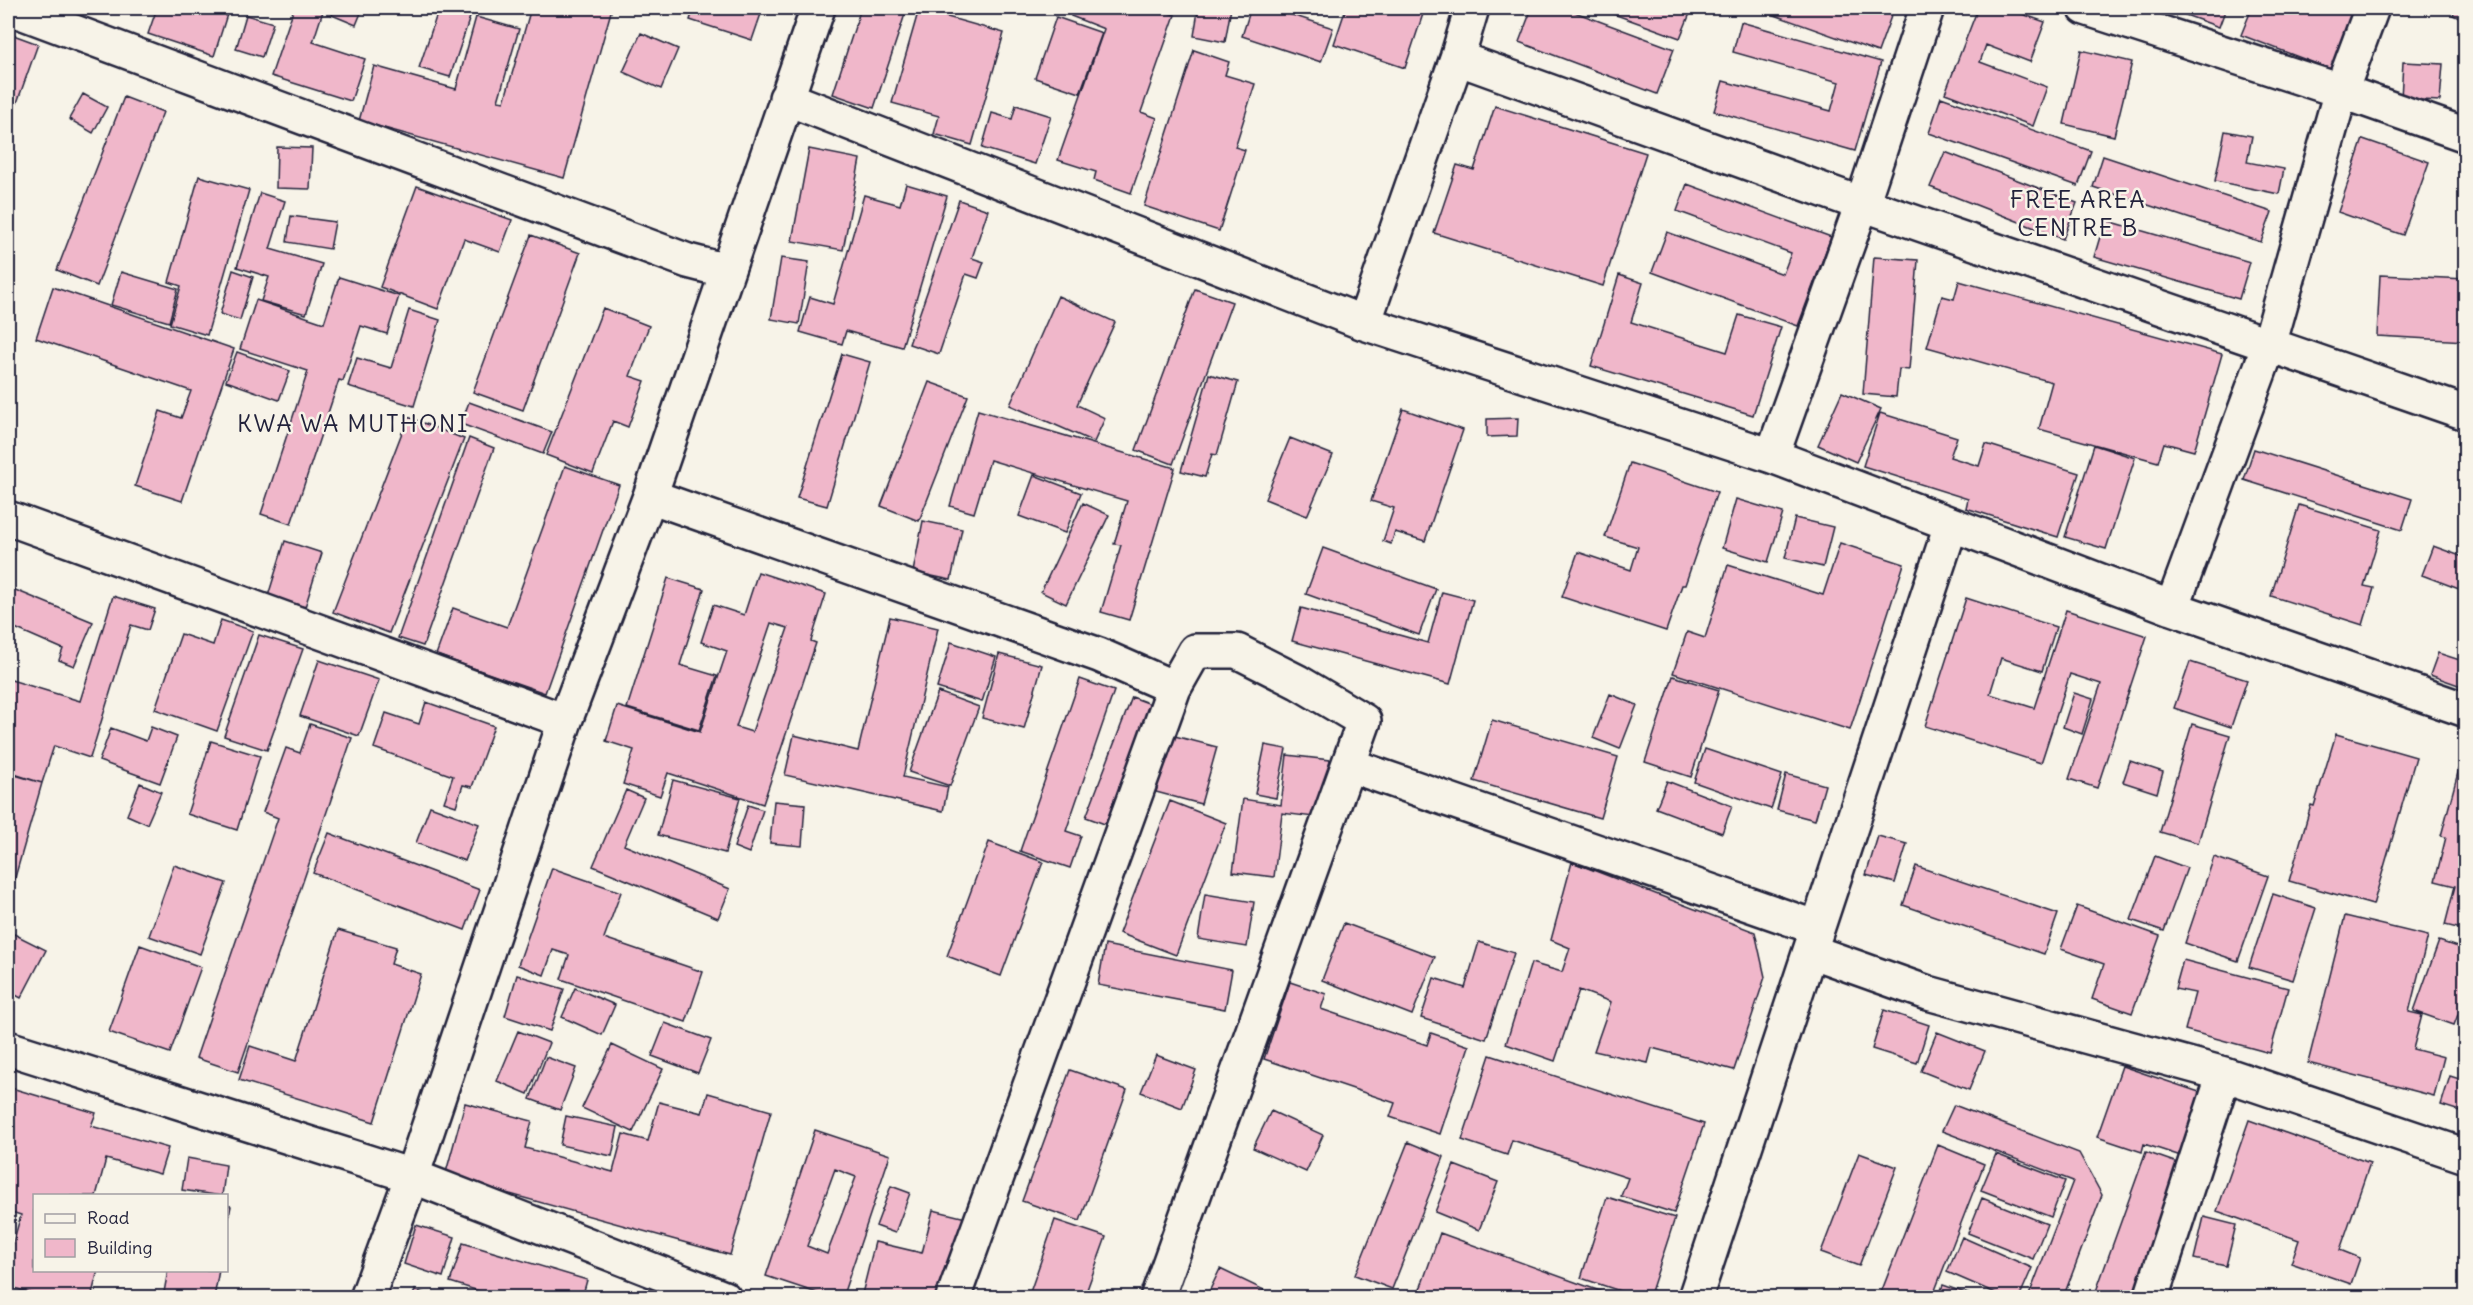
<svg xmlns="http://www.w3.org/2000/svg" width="2473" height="1305" viewBox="0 0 2473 1305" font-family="Delius,sans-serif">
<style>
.building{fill:#f0b7ca;stroke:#22223b;stroke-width:1.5;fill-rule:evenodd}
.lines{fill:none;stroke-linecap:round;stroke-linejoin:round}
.minor-casing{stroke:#22223b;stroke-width:38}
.minor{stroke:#f7f3e8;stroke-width:33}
.labels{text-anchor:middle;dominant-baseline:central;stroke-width:5;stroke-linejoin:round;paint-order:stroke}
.quarter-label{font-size:24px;letter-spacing:1.5px;fill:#22223b;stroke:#f7f3e8}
</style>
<rect width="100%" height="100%" fill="#f7f3e8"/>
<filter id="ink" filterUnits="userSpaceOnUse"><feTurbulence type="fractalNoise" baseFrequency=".0167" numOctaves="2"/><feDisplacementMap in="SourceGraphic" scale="12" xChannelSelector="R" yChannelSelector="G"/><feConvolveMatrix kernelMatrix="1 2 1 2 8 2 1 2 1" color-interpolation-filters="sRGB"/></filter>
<g filter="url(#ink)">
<path class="building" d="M 157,8 L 229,8 L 214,56 L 148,34 Z
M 294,8 L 324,8 L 313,42 L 365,59 L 351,101 L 271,76 Z
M 335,8 L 363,8 L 356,25 L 332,15 Z
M 439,8 L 473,8 L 450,77 L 419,68 Z
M 531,8 L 612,8 L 564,178 L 359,121 L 374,66 L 456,89 L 476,17 L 519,29 L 498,101 L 504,102 Z
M 694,8 L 763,8 L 752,40 L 690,20 Z
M 861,8 L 907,8 L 874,108 L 833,94 Z
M 940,8 L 964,8 L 963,13 Z
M 1074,8 L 1154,8 L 1175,15 L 1141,112 L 1157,118 L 1131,193 L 1094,180 L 1096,172 L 1058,160 L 1104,29 L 1071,16 Z
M 1179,8 L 1231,8 L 1225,42 L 1194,36 L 1198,11 Z
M 1251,8 L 1270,8 L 1333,28 L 1321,62 L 1242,36 Z
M 1333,8 L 1425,8 L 1405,68 L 1334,44 L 1345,11 Z
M 1532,8 L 1564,8 L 1674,49 L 1657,94 L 1519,42 Z
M 1597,8 L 1681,8 L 1691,11 L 1680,38 Z
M 1755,8 L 1894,8 L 1878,52 Z
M 1978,8 L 2005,8 L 2045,22 L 2030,62 L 1986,45 L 1980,62 L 2047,87 L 2033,126 L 1945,93 Z
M 2166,8 L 2226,8 L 2219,27 Z
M 2252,8 L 2357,8 L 2333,70 L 2241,35 Z
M 2456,8 L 2466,8 L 2466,21 L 2453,15 Z
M 919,9 L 1004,33 L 972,145 L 934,134 L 939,116 L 892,103 Z
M 246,15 L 273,23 L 262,57 L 236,49 Z
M 1056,17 L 1102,33 L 1080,93 L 1035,78 Z
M 1741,22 L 1881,62 L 1855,151 L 1714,111 L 1723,81 L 1831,111 L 1839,82 L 1733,52 Z
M 8,33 L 38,44 L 8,128 Z
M 641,33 L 678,49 L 661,89 L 623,72 Z
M 1194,50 L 1229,62 L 1225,75 L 1255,84 L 1235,147 L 1245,150 L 1219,231 L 1144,206 Z
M 2081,50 L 2132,62 L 2114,136 L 2064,124 Z
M 2403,62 L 2443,64 L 2440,101 L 2401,99 Z
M 83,94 L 107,107 L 93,133 L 69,119 Z
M 124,97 L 163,112 L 97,286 L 57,270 Z
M 1941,97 L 2091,151 L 2078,186 L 1929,133 Z
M 1016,105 L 1051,116 L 1035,164 L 982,148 L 992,113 L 1012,119 Z
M 1495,106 L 1646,153 L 1603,286 L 1434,233 L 1457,165 L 1474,170 Z
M 2225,131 L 2252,136 L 2247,162 L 2284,169 L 2279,194 L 2215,181 Z
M 2363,139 L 2429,162 L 2403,235 L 2338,212 Z
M 277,147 L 312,148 L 310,189 L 276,188 Z
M 809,149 L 860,159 L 843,250 L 792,241 Z
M 1945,152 L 2077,203 L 2063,239 L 1930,187 Z
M 2103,156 L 2272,212 L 2261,242 L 2093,187 Z
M 199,176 L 249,190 L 207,335 L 170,324 L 181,286 L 169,282 Z
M 906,184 L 947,196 L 902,347 L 846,331 L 842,344 L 800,332 L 810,297 L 833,304 L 864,195 L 900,205 Z
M 1687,184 L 1831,237 L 1798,326 L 1652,272 L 1667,232 L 1783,274 L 1791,253 L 1677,211 Z
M 417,186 L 512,220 L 500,252 L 464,239 L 438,309 L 380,287 Z
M 260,193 L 285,201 L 270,249 L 322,264 L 306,314 L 261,301 L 269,277 L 237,267 Z
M 959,200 L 988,210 L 972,258 L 984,262 L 978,278 L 966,274 L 939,354 L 909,344 Z
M 291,216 L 335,222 L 330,249 L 287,242 Z
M 2105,220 L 2250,262 L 2239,299 L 2094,257 Z
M 531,235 L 580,253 L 523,410 L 473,392 Z
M 1874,257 L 1918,260 L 1909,370 L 1899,369 L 1896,397 L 1863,394 Z
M 781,258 L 809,262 L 799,324 L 771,319 Z
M 233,270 L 253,277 L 240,320 L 220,314 Z
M 121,272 L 178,289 L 169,322 L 111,305 Z
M 1619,275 L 1643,283 L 1631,322 L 1727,352 L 1739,315 L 1781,327 L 1753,415 L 1591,366 Z
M 2380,275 L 2466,279 L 2466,341 L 2377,336 Z
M 339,277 L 399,296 L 387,334 L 361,326 L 343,381 L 339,380 L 291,524 L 261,514 L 308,371 L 240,349 L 256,300 L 324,323 Z
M 1959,281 L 2222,354 L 2194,451 L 2164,443 L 2158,462 L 2039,429 L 2052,382 L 1927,347 L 1942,296 L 1954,299 Z
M 53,287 L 234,349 L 182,501 L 135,486 L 160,411 L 181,418 L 191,391 L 36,338 Z
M 1195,289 L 1232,302 L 1173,464 L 1136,450 Z
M 1058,296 L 1115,322 L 1077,405 L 1105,418 L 1094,442 L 1010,405 Z
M 603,308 L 649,326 L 630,376 L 645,381 L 628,427 L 613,421 L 593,473 L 546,455 Z
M 409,310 L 440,320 L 414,406 L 348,386 L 357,358 L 391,368 Z
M 237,352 L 290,371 L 279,400 L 226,381 Z
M 842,354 L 870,362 L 827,506 L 797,498 Z
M 1209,374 L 1238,382 L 1217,455 L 1212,454 L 1205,477 L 1181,471 Z
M 929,382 L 968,396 L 919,521 L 881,506 Z
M 1842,392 L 1881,409 L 1856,462 L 1818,445 Z
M 469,402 L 552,432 L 543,454 L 461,424 Z
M 1403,409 L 1463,430 L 1425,541 L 1395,532 L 1391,544 L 1383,541 L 1394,508 L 1371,501 Z
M 978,410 L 1175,468 L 1129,620 L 1101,612 L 1121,545 L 1114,544 L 1127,501 L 990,460 L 974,513 L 950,506 Z
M 1880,413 L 1957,437 L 1950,457 L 1979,466 L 1986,444 L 2079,473 L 2058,537 L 1966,508 L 1968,499 L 1863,466 Z
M 408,417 L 464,439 L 389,633 L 333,612 Z
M 1518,418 L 1517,436 L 1487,437 L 1487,419 Z
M 469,438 L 494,448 L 423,646 L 398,638 Z
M 1290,438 L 1333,455 L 1307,516 L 1265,499 Z
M 2094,445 L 2135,458 L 2106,549 L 2065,537 Z
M 2254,449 L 2412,499 L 2402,530 L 2244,480 Z
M 1630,463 L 1717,492 L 1685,585 L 1682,585 L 1666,631 L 1562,597 L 1578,552 L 1631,570 L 1638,547 L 1605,537 Z
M 565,466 L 619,485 L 545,693 L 436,655 L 453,608 L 507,627 Z
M 1034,475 L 1081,493 L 1065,533 L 1019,516 Z
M 1736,499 L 1783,513 L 1768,562 L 1722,548 Z
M 1083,503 L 1109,515 L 1066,604 L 1041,592 Z
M 2299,505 L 2381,530 L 2364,586 L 2374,588 L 2363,625 L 2271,596 Z
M 1795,518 L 1833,527 L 1823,567 L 1785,558 Z
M 923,521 L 962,529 L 951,580 L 913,572 Z
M 285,541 L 322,553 L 305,607 L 268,596 Z
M 1840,543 L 1904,564 L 1850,730 L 1673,673 L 1687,632 L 1705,638 L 1728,565 L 1823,595 Z
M 2433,546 L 2466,558 L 2466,572 L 2459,589 L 2422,575 Z
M 1323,548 L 1436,589 L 1419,635 L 1306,594 Z
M 758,572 L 826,594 L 811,641 L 816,643 L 763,804 L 668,773 L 660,796 L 623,784 L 634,750 L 606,741 L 617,706 L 700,732 L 727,651 L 701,642 L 713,605 L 744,615 ZM 771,623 L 788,628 L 752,732 L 736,727 Z
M 668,578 L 704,589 L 680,665 L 717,676 L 699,730 L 627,708 Z
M 8,587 L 93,622 L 74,666 L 59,660 L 63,649 L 8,625 Z
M 1442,592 L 1473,600 L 1450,684 L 1292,641 L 1301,608 L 1428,643 Z
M 113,596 L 155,609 L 148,630 L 131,625 L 90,758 L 54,746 L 42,783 L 8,772 L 8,679 L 80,701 Z
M 1966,598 L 2056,627 L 2042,671 L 2001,658 L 1990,694 L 2034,708 L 2066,610 L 2147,636 L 2097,788 L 2069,779 L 2101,684 L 2070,674 L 2041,763 L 1925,726 Z
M 890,617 L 938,628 L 903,777 L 948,787 L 943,811 L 785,775 L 794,735 L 858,751 Z
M 221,620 L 253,631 L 217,731 L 155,709 L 181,634 L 213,645 Z
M 259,635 L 303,649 L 267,750 L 224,736 Z
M 951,642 L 996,657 L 982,702 L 937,688 Z
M 2438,653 L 2466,662 L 2464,687 L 2430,675 Z
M 999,654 L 1042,665 L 1024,729 L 982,718 Z
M 319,660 L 379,680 L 359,736 L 300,716 Z
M 2190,662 L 2247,680 L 2231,727 L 2174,708 Z
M 1673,676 L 1719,690 L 1691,777 L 1645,762 Z
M 1080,679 L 1114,691 L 1066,831 L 1081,836 L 1070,868 L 1020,851 Z
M 938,692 L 979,707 L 950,786 L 909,772 Z
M 2074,693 L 2093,699 L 2082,734 L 2063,727 Z
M 1610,694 L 1637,705 L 1620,749 L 1593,738 Z
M 1132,697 L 1164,709 L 1118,829 L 1086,817 Z
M 426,702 L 494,726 L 472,787 L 463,785 L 456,806 L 444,802 L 453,776 L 374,748 L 386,713 L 419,724 Z
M 1492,720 L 1618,757 L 1600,818 L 1474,781 Z
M 310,724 L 352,738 L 238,1072 L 196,1058 L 278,818 L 263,812 L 286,748 L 300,753 Z
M 2192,724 L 2230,735 L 2198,843 L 2160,832 Z
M 151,727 L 177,737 L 160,783 L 99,761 L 111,728 L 146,741 Z
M 2336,734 L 2416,757 L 2373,905 L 2289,881 L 2311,805 L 2314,806 Z
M 1171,735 L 1217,747 L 1201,804 L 1156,792 Z
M 211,741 L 260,756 L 237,830 L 187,814 Z
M 1265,745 L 1286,749 L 1276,798 L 1255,794 Z
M 1705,749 L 1782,775 L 1771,809 L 1694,782 Z
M 1287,755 L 1330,760 L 1322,818 L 1282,813 L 1274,877 L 1233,872 L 1243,799 L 1281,805 Z
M 2130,761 L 2163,772 L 2157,793 L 2123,782 Z
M 2460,765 L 2466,766 L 2466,930 L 2445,925 L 2455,886 L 2435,881 L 2446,837 L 2441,836 Z
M 8,773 L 42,783 L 12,888 L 8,887 Z
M 1786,774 L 1825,785 L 1815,820 L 1777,810 Z
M 673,780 L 740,798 L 725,853 L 658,835 Z
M 1667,781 L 1732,806 L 1722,833 L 1656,808 Z
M 140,783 L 161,792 L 147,824 L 127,815 Z
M 626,790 L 644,798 L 624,845 L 730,889 L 718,918 L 593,866 Z
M 774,801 L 805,804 L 802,846 L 770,843 Z
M 1170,801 L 1226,823 L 1176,955 L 1119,933 Z
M 748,805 L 763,810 L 749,853 L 734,847 Z
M 430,806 L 479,824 L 465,861 L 416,843 Z
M 329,833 L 480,890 L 465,930 L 313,873 Z
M 1878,836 L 1907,844 L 1895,883 L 1866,875 Z
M 989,842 L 1043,862 L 1001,976 L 947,956 Z
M 2155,856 L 2187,868 L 2164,931 L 2131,920 Z
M 2214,857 L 2268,876 L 2238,961 L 2185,943 Z
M 1572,862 L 1755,932 L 1765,977 L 1734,1070 L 1652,1048 L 1648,1063 L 1594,1051 L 1611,1002 L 1579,990 L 1555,1061 L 1506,1044 L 1531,963 L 1562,972 L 1570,948 L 1551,940 Z
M 174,865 L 226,883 L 200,954 L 149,936 Z
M 1916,866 L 2058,914 L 2044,954 L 1903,905 Z
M 552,868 L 621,892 L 604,938 L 703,972 L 686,1022 L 561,979 L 569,955 L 553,950 L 544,975 L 518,965 Z
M 1205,894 L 1254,902 L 1247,947 L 1198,939 Z
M 2273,894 L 2316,908 L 2293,980 L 2249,967 Z
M 2077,906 L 2160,936 L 2132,1013 L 2092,999 L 2104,964 L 2061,949 Z
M 2345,916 L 2428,936 L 2409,1012 L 2422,1015 L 2413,1049 L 2444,1057 L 2434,1096 L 2308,1063 Z
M 1344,923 L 1435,957 L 1412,1015 L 1322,980 Z
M 338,930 L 396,947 L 391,964 L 421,974 L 374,1122 L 239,1080 L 250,1046 L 296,1061 Z
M 8,931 L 46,950 L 21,998 L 8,991 Z
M 2439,941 L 2466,950 L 2466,994 L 2454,1025 L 2414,1011 Z
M 1479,942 L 1514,953 L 1486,1039 L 1421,1018 L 1434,978 L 1465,988 Z
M 140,945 L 201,967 L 170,1053 L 109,1032 Z
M 1105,945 L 1232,970 L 1225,1009 L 1098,985 Z
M 2183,960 L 2288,988 L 2270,1053 L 2185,1030 L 2195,993 L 2175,989 Z
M 517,975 L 564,989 L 550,1031 L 505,1016 Z
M 1290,982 L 1326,994 L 1321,1009 L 1427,1045 L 1431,1033 L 1469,1046 L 1440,1134 L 1390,1117 L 1395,1103 L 1264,1059 Z
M 575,988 L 615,1005 L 602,1035 L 562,1017 Z
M 1884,1010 L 1929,1025 L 1917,1063 L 1872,1049 Z
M 665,1023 L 711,1040 L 698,1073 L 652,1056 Z
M 518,1031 L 549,1043 L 528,1094 L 497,1081 Z
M 1937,1032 L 1985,1051 L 1969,1090 L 1921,1071 Z
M 612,1045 L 663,1069 L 633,1132 L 582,1108 Z
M 1156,1055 L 1196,1070 L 1182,1108 L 1141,1092 Z
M 1490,1055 L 1704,1124 L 1674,1213 L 1621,1196 L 1628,1178 L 1512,1140 L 1507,1155 L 1462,1140 Z
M 546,1057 L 576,1068 L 560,1110 L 530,1099 Z
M 2122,1066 L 2208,1095 L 2187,1158 L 2144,1144 L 2142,1152 L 2097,1137 Z
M 1070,1070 L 1127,1090 L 1080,1221 L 1022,1201 Z
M 2450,1076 L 2466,1081 L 2466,1113 L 2441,1105 Z
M 8,1087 L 96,1113 L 91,1126 L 168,1148 L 160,1174 L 106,1159 L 96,1196 L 34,1196 L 34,1270 L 98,1270 L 91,1298 L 46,1298 L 8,1286 L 8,1260 L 21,1215 L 8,1211 Z
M 708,1093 L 771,1111 L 730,1255 L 445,1176 L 465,1103 L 532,1121 L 525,1148 L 613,1172 L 623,1134 L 648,1141 L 659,1102 L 702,1113 Z
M 1954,1105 L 2079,1153 L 2102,1195 L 2063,1298 L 2028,1298 L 2073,1181 L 1942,1131 Z
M 1271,1111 L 1323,1135 L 1306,1172 L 1253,1148 Z
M 566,1116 L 618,1127 L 612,1156 L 560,1145 Z
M 2249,1120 L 2370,1163 L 2340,1250 L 2360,1258 L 2351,1284 L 2291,1263 L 2299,1240 L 2217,1211 Z
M 815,1130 L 890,1155 L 842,1298 L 832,1298 L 766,1276 ZM 835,1169 L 856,1177 L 827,1254 L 807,1246 Z
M 1408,1142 L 1444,1157 L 1392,1289 L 1355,1275 Z
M 1938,1145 L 1984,1164 L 1932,1298 L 1879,1298 Z
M 2146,1152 L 2186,1166 L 2140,1298 L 2104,1298 L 2095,1294 Z
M 1859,1153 L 1897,1167 L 1859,1266 L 1821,1252 Z
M 1996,1154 L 2065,1181 L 2051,1217 L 1981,1190 Z
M 187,1158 L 226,1165 L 222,1196 L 182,1190 Z
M 1454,1165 L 1498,1182 L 1479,1230 L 1435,1212 Z
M 891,1186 L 910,1193 L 895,1233 L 876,1226 Z
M 1607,1197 L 1675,1218 L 1649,1298 L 1641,1298 L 1581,1278 Z
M 1982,1198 L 2047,1224 L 2033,1259 L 1968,1233 Z
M 226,1205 L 231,1206 L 226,1231 Z
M 933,1210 L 966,1218 L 942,1298 L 861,1298 L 875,1242 L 922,1253 Z
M 2204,1217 L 2236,1225 L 2226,1266 L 2194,1259 Z
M 1055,1220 L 1106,1237 L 1084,1298 L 1028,1298 Z
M 416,1225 L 455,1237 L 443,1277 L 404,1264 Z
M 1440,1233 L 1619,1298 L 1417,1298 Z
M 1962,1237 L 2032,1268 L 2019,1298 L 2007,1298 L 1947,1272 Z
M 463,1243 L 587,1280 L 582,1298 L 501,1298 L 450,1282 Z
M 1220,1269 L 1264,1290 L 1260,1298 L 1206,1298 Z
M 168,1270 L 219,1270 L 214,1298 L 163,1298 Z
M 1943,1285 L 1979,1298 L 1938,1298 Z
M 415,1290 L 436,1298 L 412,1298 Z"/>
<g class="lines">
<g class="minor-casing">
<path id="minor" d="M 10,8 L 688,261 L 727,271
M 2085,8 L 2341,91 L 2466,135
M 1457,58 L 1862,204 L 2466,413
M 786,98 L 1364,323 L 1772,456 L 2172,608 L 2466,710
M 1364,323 L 1457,58 L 1472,8
M 1772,456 L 1862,204 L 1927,8
M 650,496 L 1099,655 L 1174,688 L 1195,651 L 1237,651 L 1298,682 L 1364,721 L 1157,1298
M 8,518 L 565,721
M 2172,608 L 2269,345 L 2341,91 L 2372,8
M 1349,765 L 1817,928
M 1810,951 L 1928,993 L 2224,1074 L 2466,1156
M 8,1048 L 412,1176 L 724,1298
M 367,1298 L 412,1176 L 565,721 L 650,496 L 818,8
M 953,1298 L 1174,688
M 1695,1298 L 1951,525
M 2151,1298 L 2224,1074"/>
</g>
<use href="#minor" class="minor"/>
</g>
</g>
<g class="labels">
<g class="quarter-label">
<text x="2078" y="199">FREE AREA<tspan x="2078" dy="28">CENTRE B</tspan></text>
<text x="353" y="423">KWA WA MUTHONI</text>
</g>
</g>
<rect width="2473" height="1305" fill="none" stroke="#f7f3e8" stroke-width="30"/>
<rect x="15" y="15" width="2443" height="1275" fill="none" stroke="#22223b" stroke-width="2" filter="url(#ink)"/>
<rect x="33" y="1194" width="195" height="78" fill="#f7f3e8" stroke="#a29fa3" stroke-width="1.5"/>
<rect x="45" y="1214" width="30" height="9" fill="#f7f3e8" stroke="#a29fa3" stroke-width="1.5"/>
<text x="87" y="1224" font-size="18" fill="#22223b">Road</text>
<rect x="45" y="1239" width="30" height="18" fill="#f0b7ca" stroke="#a29fa3" stroke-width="1.5"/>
<text x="87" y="1254" font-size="18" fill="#22223b">Building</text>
</svg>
